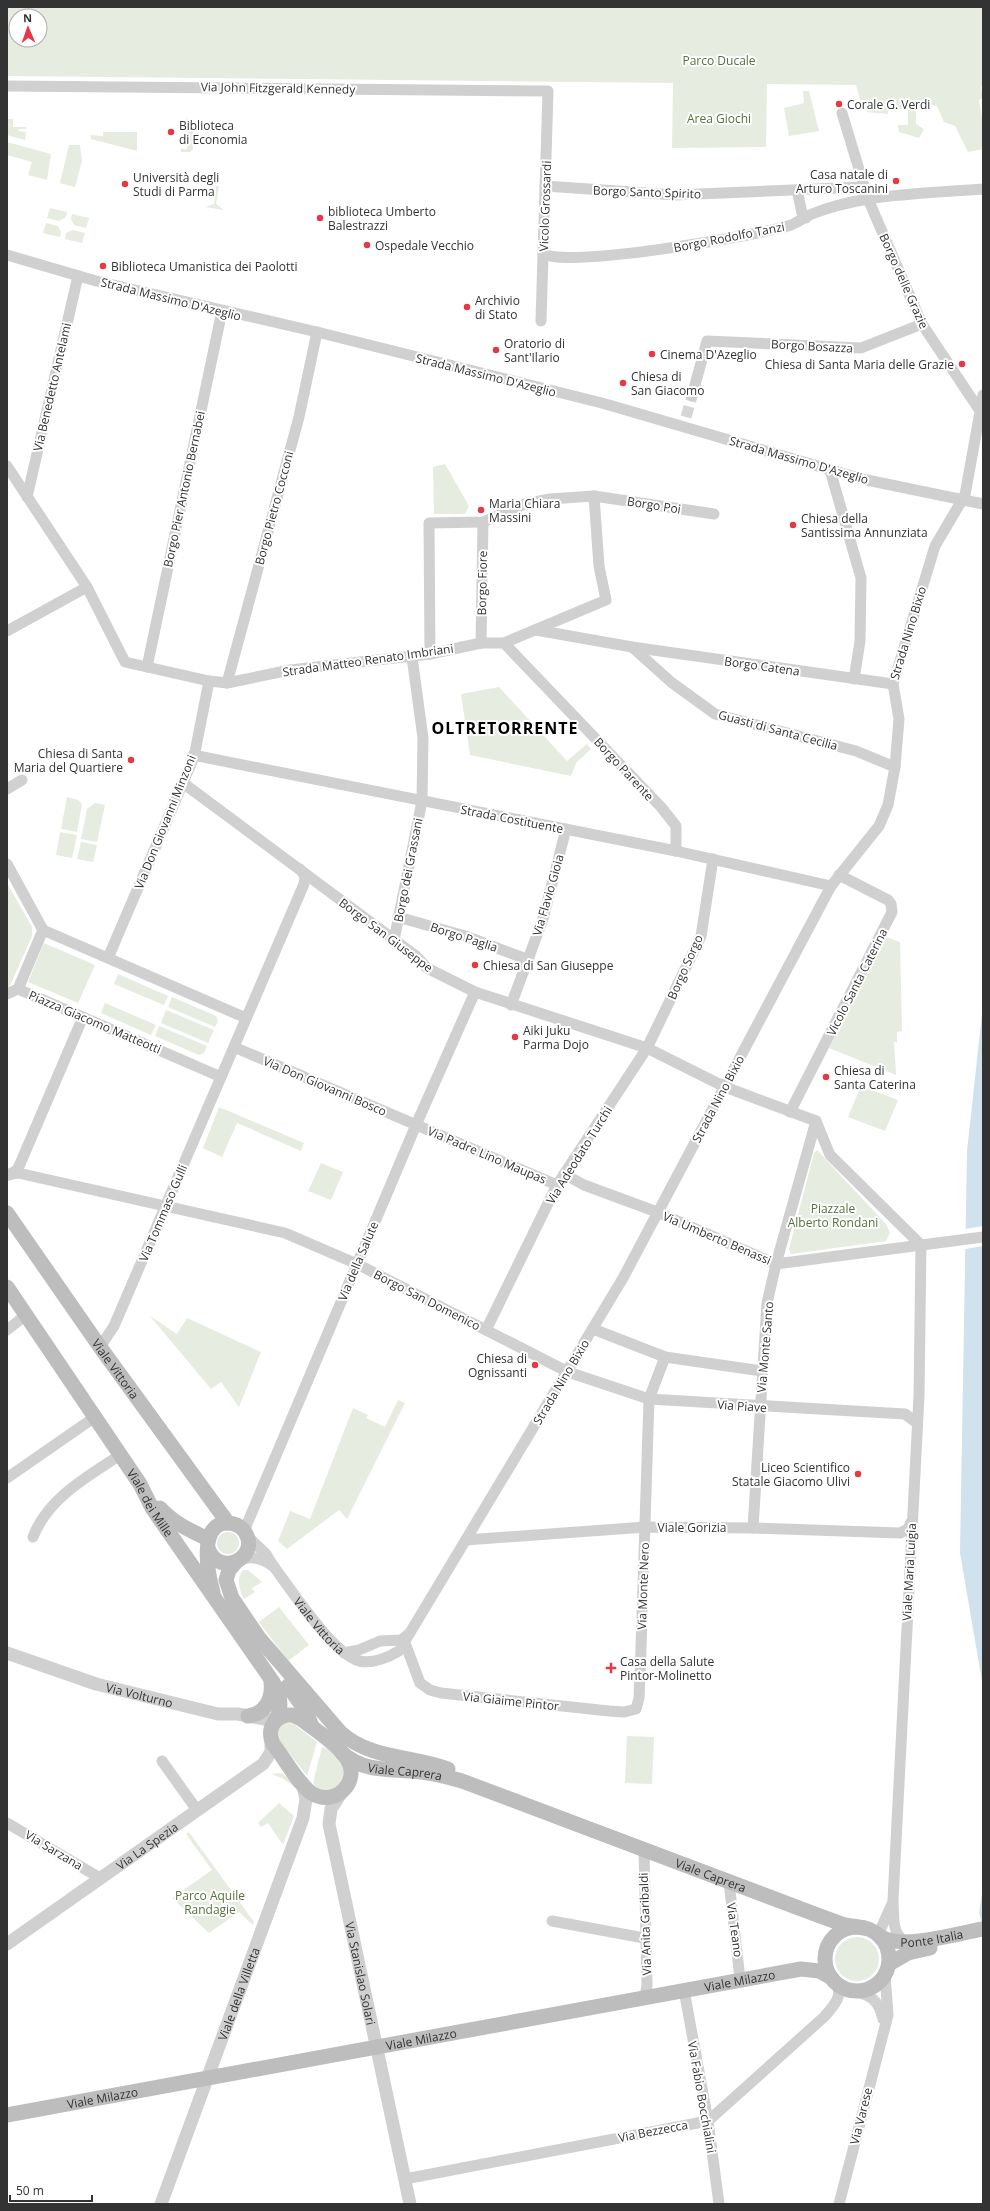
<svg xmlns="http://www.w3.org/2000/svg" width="990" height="2211" viewBox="0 0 990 2211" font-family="'Open Sans',sans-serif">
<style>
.green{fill:#e6ecdf;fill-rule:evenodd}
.water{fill:#cfe2ee}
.pier{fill:#fff}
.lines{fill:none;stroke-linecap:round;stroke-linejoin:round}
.minor-tunnel{stroke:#d6d6d6;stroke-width:11;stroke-dasharray:11 5.5;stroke-linecap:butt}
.minor{stroke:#d0d0d0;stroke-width:11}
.tertiary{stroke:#d0d0d0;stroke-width:13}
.secondary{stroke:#bdbdbd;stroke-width:15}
.poi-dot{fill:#e63946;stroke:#fff;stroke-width:1.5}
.labels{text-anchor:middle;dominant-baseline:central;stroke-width:4;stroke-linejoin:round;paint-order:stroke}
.park-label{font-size:12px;fill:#56703f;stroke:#fff}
.street-label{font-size:12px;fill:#333;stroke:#fff}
.poi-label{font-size:12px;fill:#333;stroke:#fff;text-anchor:start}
.district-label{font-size:16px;font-weight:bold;letter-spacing:1px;fill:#000;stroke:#fff}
</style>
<rect width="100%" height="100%" fill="#fff"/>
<path class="green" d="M 7,7 L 983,7 L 983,86 L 981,87 L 983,98 L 979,100 L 983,123 L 983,149 L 968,152 L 955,126 L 944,122 L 937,106 L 916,103 L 916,124 L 924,129 L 919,138 L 899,132 L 898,125 L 908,125 L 908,109 L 888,109 L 888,114 L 867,112 L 865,107 L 862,107 L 856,85 L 767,84 L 766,147 L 672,148 L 673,83 L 7,76 ZM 16,16 L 40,16 L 40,40 L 16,40 Z
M 803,91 L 809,91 L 819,131 L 789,136 L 784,108 L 804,103 Z
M 186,118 L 193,123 L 193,149 L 190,152 L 181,152 L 181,149 L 187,149 Z
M 7,119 L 13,119 L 13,127 L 26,127 L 26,129 L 19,129 L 18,131 L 26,132 L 25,140 L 7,135 Z
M 103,132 L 137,132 L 137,151 L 91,139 L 90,135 L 103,136 Z
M 7,142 L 51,154 L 47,180 L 28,175 L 32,162 L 7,155 Z
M 69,145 L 80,145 L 82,161 L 75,187 L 60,183 Z
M 216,186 L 219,186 L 216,204 L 224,210 L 205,207 L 214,204 Z
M 50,208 L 67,212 L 66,217 L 59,221 L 47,218 Z
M 72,214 L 89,218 L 86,228 L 74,225 L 71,219 Z
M 46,223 L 58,226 L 61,232 L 60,237 L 43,233 Z
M 73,230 L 85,233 L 82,243 L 65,239 L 66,233 Z
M 445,464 L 469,506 L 465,514 L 434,514 L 433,467 Z
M 499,687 L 567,761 L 587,744 L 591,749 L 576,763 L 571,776 L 470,755 L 461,694 Z
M 67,797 L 78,800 L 82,804 L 77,832 L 61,829 Z
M 95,803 L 105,805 L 97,842 L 81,839 L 87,809 Z
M 60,832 L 77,835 L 72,858 L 56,855 Z
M 81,842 L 97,845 L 93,862 L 77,859 Z
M 7,883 L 32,927 L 32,936 L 9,988 L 7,990 Z
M 886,937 L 900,942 L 902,1031 L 897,1032 L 897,1042 L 894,1042 L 896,1075 L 829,1048 Z
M 44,943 L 95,965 L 78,1003 L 28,982 Z
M 118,974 L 168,996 L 164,1005 L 114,984 Z
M 172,997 L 216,1016 L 218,1021 L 215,1027 L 168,1007 Z
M 105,1003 L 156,1025 L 151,1035 L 101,1013 Z
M 166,1010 L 214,1030 L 208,1043 L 161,1023 Z
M 159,1026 L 207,1046 L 204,1053 L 199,1055 L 155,1036 Z
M 861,1086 L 898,1100 L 885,1131 L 848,1117 Z
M 219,1107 L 304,1143 L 301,1151 L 237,1123 L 222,1157 L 203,1148 Z
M 817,1150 L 886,1224 L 890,1233 L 886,1241 L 791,1254 L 789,1249 L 814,1153 Z
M 321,1163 L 343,1172 L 331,1200 L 308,1191 Z
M 150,1316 L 177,1334 L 187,1318 L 261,1352 L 239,1407 L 221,1382 L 211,1389 Z
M 398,1400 L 405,1403 L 347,1519 L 339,1510 L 287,1549 L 278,1541 L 290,1511 L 310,1519 L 353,1408 L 368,1415 L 366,1418 L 385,1427 Z
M217 1543a11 11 0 1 1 22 0a11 11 0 1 1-22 0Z
M 243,1570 L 248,1570 L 262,1582 L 252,1588 L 255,1592 L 244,1599 C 239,1590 236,1578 243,1570 Z
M 279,1607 L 309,1645 L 288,1661 L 259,1622 Z
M 287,1722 L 295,1725 L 317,1742 L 307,1776 L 279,1740 L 277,1733 L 279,1727 Z
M 627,1736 L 654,1737 L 652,1784 L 625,1783 Z
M 322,1747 C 366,1764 331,1810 313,1783 Z
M 281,1773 L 289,1778 L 298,1790 L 284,1779 L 271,1774 Z
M 279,1803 L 294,1816 L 283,1845 L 268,1823 L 261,1827 L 258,1823 Z
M 189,1832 L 254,1922 L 253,1925 L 239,1912 L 209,1933 L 172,1898 L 212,1870 L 186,1834 Z
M835 1959a22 22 0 1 1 44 0a22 22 0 1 1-44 0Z"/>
<path class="water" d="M 983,1005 L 983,1687 L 960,1553 L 967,1151 Z
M 983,1888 L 983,1927 L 979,1913 Z"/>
<path class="pier" d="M 983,1226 L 983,1246 L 965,1249 L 965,1229 Z"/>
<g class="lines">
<path class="minor-tunnel" d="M 686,417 L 692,396"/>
<g class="minor">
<path d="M 7,86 L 548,91 L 541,321"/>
<path d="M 842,113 L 868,199 L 922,324 L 980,411"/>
<path d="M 545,186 L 675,195 L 863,187"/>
<path d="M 797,190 L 802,213 L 806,218"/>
<path d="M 543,253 C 558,270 762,235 791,225 C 798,222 805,217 812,214 C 829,207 850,202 868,199 C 906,193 945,192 983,189"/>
<path d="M 7,255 L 96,281 L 317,332 L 602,403 L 862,479 L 983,504"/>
<path d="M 692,396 L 707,341 L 861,348 L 922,324"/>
<path d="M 7,466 L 87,587 L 125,662 L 209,681 L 227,683 L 290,670 L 430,654 L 481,643 L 504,643 L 606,600 L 599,566 L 594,496"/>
<path d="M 830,470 L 861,578 L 860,641 L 854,679"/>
<path d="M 27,497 L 78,276"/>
<path d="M 536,630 L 632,647 L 893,684"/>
<path d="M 7,631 L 87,587"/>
<path d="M 481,643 L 483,522"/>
<path d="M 504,643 L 661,807 L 676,826 L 676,851"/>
<path d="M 632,647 L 671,682 L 715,714 L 856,751 L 895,767"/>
<path d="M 430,654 L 429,523 L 483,522 L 525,504 L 550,499 L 594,496 L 714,514"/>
<path d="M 147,667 L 222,311"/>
<path d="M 227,683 L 299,417 L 317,332"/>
<path d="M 193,755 L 676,851 L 831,886"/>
<path d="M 183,783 L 416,956 L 427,968 L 475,992 L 647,1048 L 725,1087 L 816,1121"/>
<path d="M 7,789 L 22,780"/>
<path d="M 7,864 L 43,930"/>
<path d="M 398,917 L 465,936 L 529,960"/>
<path d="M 394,940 L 422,801 L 423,738 L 412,657"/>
<path d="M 108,958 L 194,757 L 209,681"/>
<path d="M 7,994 L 18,989"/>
<path d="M 511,1005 L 543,919 L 566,829"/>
<path d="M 246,1018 L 43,930 L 18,989 L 221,1077 L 304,884 L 305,876 L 300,869"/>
<path d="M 234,1047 L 557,1185"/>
<path d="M 790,1112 L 892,912 L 891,904 L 888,900 L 839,875"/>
<path d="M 816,1121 L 776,1264 L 983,1237"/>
<path d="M 816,1121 L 830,1155 L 921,1245"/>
<path d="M 564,1174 L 584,1185 L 657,1212 L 776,1264 L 767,1303 L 753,1528"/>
<path d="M 8,1175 L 17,1170 L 20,1164 L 83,1017"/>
<path d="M 9,1175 L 18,1173 L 285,1233 L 357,1264 L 568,1372 L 649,1399 L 905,1414 L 917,1423"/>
<path d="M 593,1329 L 665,1357 L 762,1371"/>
<path d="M 7,1330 L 26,1315"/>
<path d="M 486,1330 L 557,1185 L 647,1048 L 701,936 L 713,859"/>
<path d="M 100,1347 L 114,1326 L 221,1077"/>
<path d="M 7,1478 L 95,1417"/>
<path d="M 244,1531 L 416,1125 L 475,992"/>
<path id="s1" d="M 246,1535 L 266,1554 L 272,1564 C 289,1587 333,1654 359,1661 C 373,1664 387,1658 399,1651 L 623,1278 L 831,886 L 879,826 L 888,805 L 895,767 L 899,719 L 893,684 L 935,546 L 965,495 L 983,395"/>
<path d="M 33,1537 C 48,1498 87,1477 120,1455"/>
<path d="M 466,1540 L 646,1527 L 753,1528 L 900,1533 L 908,1529 L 911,1522"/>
<path d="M 240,1560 C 252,1555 264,1559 274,1567"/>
<path d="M 405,1643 L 420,1683 L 430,1690 L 441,1693 L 609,1711 L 624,1712 L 636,1709 L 639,1698 L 641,1648 L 649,1399 L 665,1357"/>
<path d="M 344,1653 L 359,1650 L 380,1641 L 401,1640 L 410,1633"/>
<path d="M 162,1761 L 197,1810"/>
<path d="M 7,1823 L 100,1878"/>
<path d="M 644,1850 L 647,1985 L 645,1997"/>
<path d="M 729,1882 L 740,1979"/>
<path d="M 552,1921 L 644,1938"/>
<path d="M 878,1935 L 892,1904"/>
<path d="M 907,1941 C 891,1938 894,1913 893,1900 L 919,1396 L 921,1245"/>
<path d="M 684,1990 L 708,2121 L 719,2204"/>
<path d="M 851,1990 C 871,1996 878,1998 883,2019"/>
<path d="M 405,2179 L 708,2121 L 824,2017 C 833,2006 844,1997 836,1983"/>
<path d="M 839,2204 L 888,2015 L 885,1974"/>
</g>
<g class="tertiary">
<path id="s2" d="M 7,1653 L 96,1684 L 218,1714 L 238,1714 L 275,1721"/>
<path id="s3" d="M 342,1792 L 331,1809 L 329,1824 L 410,2204"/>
<path id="s4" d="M 7,1944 L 263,1764 L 271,1752 L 271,1738"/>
<path id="s5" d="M 161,2204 L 303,1818 L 306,1799 L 302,1782"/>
</g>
<g class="secondary">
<path id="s6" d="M 7,1213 L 100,1347 L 228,1523"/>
<path id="s7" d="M 7,1287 L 140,1484 L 152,1508 L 273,1682 C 280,1694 283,1708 275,1721"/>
<path d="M 160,1508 C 174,1523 189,1530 208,1539"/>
<path d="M 208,1548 C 219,1579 261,1557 245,1532 C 241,1526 234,1523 227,1523 C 198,1523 208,1575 213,1592"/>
<path d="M 236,1562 L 229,1570 L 226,1580 L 232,1598 L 259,1638 L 340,1732 C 371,1760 411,1755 448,1769"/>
<path d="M 288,1686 L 307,1713 L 312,1727"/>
<path d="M 286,1715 L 292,1715 L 301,1719 C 314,1729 339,1745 347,1759 C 361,1781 336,1807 313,1794 C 299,1786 284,1757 273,1744 C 267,1731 272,1719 286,1715 Z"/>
<path d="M 248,1716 C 265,1714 273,1699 271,1682"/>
<path id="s8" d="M 342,1753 C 363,1771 385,1769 410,1771 C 428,1772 445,1776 462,1781 L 820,1916 L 845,1925 L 864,1928"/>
<circle cx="857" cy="1959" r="32"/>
<path id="s9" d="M 880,1936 C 901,1951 958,1933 983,1929"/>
<path d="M 889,1964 L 908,1953 L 930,1948"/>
<path id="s10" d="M 7,2115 L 801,1969 L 819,1971 L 832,1978"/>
</g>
</g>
<g class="poi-dot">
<circle cx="839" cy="104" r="4"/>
<circle cx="171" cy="132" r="4"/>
<circle cx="896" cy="181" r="4"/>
<circle cx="125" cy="184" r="4"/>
<circle cx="320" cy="218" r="4"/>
<circle cx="367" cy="245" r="4"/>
<circle cx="103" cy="266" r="4"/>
<circle cx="467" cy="307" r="4"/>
<circle cx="496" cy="350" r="4"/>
<circle cx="652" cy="354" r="4"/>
<circle cx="962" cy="364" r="4"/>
<circle cx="623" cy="383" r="4"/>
<circle cx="481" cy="510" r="4"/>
<circle cx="793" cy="525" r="4"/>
<circle cx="131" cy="760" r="4"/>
<circle cx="475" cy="965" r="4"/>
<circle cx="515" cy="1037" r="4"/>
<circle cx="826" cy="1077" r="4"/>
<circle cx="535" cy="1365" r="4"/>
<circle cx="858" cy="1474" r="4"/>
<path d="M609 1662h4v4h4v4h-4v4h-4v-4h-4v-4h4z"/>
</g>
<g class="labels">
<g class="park-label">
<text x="719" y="60">Parco Ducale</text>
<text x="719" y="118">Area Giochi</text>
<text x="833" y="1208">Piazzale<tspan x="833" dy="14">Alberto Rondani</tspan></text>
<text x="210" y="1895">Parco Aquile<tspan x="210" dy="14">Randagie</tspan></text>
</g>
<g class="street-label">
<text transform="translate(278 88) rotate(1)">Via John Fitzgerald Kennedy</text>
<text transform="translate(647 192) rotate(2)">Borgo Santo Spirito</text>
<text transform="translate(545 206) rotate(-88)">Vicolo Grossardi</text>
<text transform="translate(729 237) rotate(-11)">Borgo Rodolfo Tanzi</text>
<text transform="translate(904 281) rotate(66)">Borgo delle Grazie</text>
<text transform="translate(171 299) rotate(14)">Strada Massimo D'Azeglio</text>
<text transform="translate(812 346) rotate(3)">Borgo Bosazza</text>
<text transform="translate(486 375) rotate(14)">Strada Massimo D'Azeglio</text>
<text transform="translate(52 387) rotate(-77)">Via Benedetto Antelami</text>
<text transform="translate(799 460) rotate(16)">Strada Massimo D'Azeglio</text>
<text transform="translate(184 489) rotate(-78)">Borgo Pier Antonio Bernabei</text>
<text transform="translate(654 505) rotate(9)">Borgo Poi</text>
<text transform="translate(274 508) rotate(-75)">Borgo Pietro Cocconi</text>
<text transform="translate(482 583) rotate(-89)">Borgo Fiore</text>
<text transform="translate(908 633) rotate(-73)">Strada Nino Bixio</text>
<text transform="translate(368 660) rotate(-8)">Strada Matteo Renato Imbriani</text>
<text transform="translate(762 666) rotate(8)">Borgo Catena</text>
<text transform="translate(778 730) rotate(15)">Guasti di Santa Cecilia</text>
<text transform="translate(624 769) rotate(47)">Borgo Parente</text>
<text transform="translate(512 819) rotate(11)">Strada Costituente</text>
<text transform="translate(165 822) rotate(-68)">Via Don Giovanni Minzoni</text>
<text transform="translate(408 870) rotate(-79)">Borgo dei Grassani</text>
<text transform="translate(548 895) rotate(-74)">Via Flavio Gioia</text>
<text transform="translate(386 935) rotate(37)">Borgo San Giuseppe</text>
<text transform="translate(464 937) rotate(18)">Borgo Paglia</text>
<text transform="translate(685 967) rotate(-66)">Borgo Sorgo</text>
<text transform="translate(857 982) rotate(-63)">Vicolo Santa Caterina</text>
<text transform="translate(95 1022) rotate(23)">Piazza Giacomo Matteotti</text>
<text transform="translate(325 1086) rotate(23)">Via Don Giovanni Bosco</text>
<text transform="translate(718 1099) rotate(-62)">Strada Nino Bixio</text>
<text transform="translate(487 1155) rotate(23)">Via Padre Lino Maupas</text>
<text transform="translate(579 1155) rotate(-58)">Via Adeodato Turchi</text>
<text transform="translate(163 1213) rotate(-67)">Via Tommaso Gulli</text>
<text transform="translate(717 1238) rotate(23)">Via Umberto Benassi</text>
<text transform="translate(358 1261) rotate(-67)">Via della Salute</text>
<text transform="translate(427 1300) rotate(27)">Borgo San Domenico</text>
<text transform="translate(765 1347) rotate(-85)">Via Monte Santo</text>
<text stroke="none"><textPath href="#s6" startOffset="190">Viale Vittoria</textPath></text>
<text transform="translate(561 1382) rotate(-59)">Strada Nino Bixio</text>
<text transform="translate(742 1406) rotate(4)">Via Piave</text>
<text stroke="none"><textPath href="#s7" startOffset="259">Viale dei Mille</textPath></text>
<text x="692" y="1527">Viale Gorizia</text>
<text transform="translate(909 1572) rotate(-87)">Viale Maria Luigia</text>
<text transform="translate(643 1586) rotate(-88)">Via Monte Nero</text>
<text stroke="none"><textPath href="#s1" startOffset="117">Viale Vittoria</textPath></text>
<text stroke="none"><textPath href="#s2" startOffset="139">Via Volturno</textPath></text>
<text transform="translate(511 1701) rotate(6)">Via Giaime Pintor</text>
<text stroke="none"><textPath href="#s8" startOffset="67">Viale Caprera</textPath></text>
<text stroke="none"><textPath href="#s4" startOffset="171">Via La Spezia</textPath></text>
<text transform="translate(54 1850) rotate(31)">Via Sarzana</text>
<text stroke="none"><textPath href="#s8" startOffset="391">Viale Caprera</textPath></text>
<text transform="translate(645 1924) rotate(-92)">Via Anita Garibaldi</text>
<text transform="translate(735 1930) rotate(82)">Via Teano</text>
<text stroke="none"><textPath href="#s9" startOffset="53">Ponte Italia</textPath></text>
<text stroke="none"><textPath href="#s3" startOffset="188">Via Stanislao Solari</textPath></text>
<text stroke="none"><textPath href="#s10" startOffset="745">Viale Milazzo</textPath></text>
<text stroke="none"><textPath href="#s5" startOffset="224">Viale della Villetta</textPath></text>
<text stroke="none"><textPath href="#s10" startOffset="421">Viale Milazzo</textPath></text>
<text transform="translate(702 2097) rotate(80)">Via Fabio Bocchialini</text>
<text stroke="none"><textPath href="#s10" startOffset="97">Viale Milazzo</textPath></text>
<text transform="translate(861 2116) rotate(-76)">Via Varese</text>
<text transform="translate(653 2131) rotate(-11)">Via Bezzecca</text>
</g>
<g class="poi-label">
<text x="847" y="104">Corale G. Verdi</text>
<text x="179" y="125">Biblioteca<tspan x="179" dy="14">di Economia</tspan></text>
<text x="888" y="174" text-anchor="end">Casa natale di<tspan x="888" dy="14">Arturo Toscanini</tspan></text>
<text x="133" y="177">Università degli<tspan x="133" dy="14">Studi di Parma</tspan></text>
<text x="328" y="211">biblioteca Umberto<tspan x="328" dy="14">Balestrazzi</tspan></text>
<text x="375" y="245">Ospedale Vecchio</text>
<text x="111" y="266">Biblioteca Umanistica dei Paolotti</text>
<text x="475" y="300">Archivio<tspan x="475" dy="14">di Stato</tspan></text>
<text x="504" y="343">Oratorio di<tspan x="504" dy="14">Sant'Ilario</tspan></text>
<text x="660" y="354">Cinema D'Azeglio</text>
<text x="954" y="364" text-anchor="end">Chiesa di Santa Maria delle Grazie</text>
<text x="631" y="376">Chiesa di<tspan x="631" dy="14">San Giacomo</tspan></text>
<text x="489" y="503">Maria Chiara<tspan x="489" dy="14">Massini</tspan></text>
<text x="801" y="518">Chiesa della<tspan x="801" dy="14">Santissima Annunziata</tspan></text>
<text x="123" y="753" text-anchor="end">Chiesa di Santa<tspan x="123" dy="14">Maria del Quartiere</tspan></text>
<text x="483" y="965">Chiesa di San Giuseppe</text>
<text x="523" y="1030">Aiki Juku<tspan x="523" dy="14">Parma Dojo</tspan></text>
<text x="834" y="1070">Chiesa di<tspan x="834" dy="14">Santa Caterina</tspan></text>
<text x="527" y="1358" text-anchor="end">Chiesa di<tspan x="527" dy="14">Ognissanti</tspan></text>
<text x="850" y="1467" text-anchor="end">Liceo Scientifico<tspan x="850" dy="14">Statale Giacomo Ulivi</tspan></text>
<text x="620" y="1661">Casa della Salute<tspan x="620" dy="14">Pintor-Molinetto</tspan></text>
</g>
<g class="district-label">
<text x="505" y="728">OLTRETORRENTE</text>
</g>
</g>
<rect width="990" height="2211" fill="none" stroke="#333333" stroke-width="16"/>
<g transform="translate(28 28) rotate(358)"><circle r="19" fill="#ffffff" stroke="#adadad"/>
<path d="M0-3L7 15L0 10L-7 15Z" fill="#e63946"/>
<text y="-6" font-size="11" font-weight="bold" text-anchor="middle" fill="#333333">N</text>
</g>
<path d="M10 2195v6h82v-6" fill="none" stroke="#333333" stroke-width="2"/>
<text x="16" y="2195" font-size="12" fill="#333333" stroke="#ffffff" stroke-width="3" paint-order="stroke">50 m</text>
</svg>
